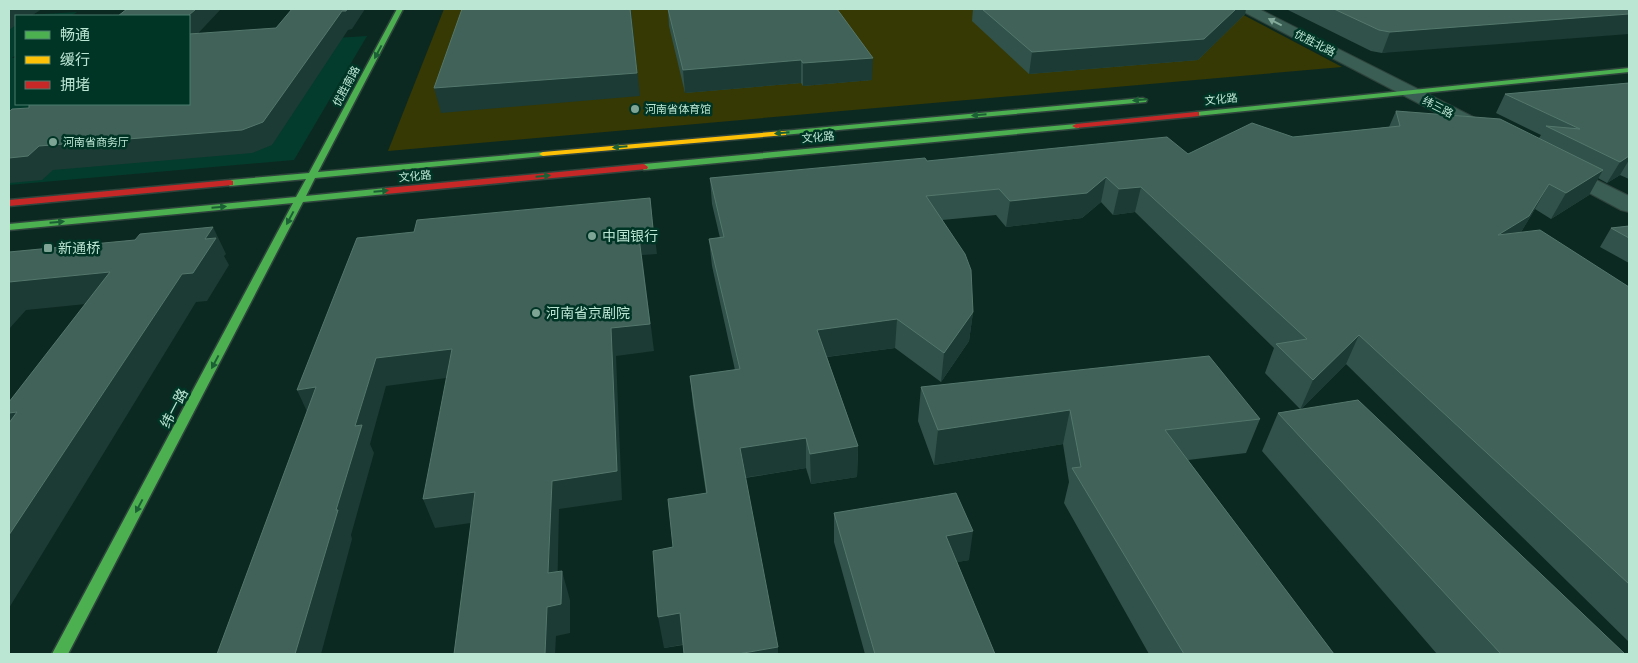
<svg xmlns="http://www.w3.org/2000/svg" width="1638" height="663" viewBox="0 0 1638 663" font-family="'Libre Baskerville','Noto Sans SC',serif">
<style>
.built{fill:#033c2c}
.green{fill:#363904}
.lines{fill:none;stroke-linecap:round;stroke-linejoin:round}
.street-casing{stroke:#2e443d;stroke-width:2}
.fast-casing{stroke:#2e443d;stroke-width:3}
.slow-casing{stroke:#2e443d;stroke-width:3}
.jam-casing{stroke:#2e443d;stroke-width:3}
.street{fill:#3a5e53;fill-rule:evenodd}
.fast{fill:#4caf50;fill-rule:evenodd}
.slow{fill:#ffc107;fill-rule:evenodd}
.jam{fill:#c62828;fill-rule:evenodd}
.wall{fill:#31524a}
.shaded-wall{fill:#1c3b34}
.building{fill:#406259;stroke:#54776c}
.oneway{fill:#82a99a}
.oneway2{fill:#1b6035}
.poi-dot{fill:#7ea495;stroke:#003526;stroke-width:2}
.labels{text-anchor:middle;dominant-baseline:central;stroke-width:5;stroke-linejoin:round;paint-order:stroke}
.far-street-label{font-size:11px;fill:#bce6d4;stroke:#003526}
.far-poi-label{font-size:11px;fill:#bce6d4;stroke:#003526;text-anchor:start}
.poi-label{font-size:14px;fill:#bce6d4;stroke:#003526;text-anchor:start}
.street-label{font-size:14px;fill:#bce6d4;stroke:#003526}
</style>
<rect width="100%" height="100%" fill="#0c2921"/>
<path class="built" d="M 77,12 L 71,16 L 16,16 L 16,55 L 12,58 L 16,58 L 16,104 L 189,104 L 189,47 L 367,36 L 294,160 L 9,185 L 9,16 Z"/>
<path class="green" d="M 444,9 L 1232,9 L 1342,67 L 388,151 Z"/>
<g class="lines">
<g class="street-casing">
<path id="street" d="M 1242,9 L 1259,9 L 1497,129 L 1500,133 L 1497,137 L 1490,139 L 1483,137 L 1244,12 Z
M 1561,164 L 1568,166 L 1629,196 L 1629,212 L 1621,210 L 1554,174 L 1551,170 L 1554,166 Z"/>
</g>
<g class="fast-casing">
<path id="fast" d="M 397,9 L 403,9 L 318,172 L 543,152 L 547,154 L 543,156 L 315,178 L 306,196 L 386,188 L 390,191 L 386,194 L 303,202 L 68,654 L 52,654 L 293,203 L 9,230 L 9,224 L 296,197 L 306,179 L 230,186 L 226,183 L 230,180 L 309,173 Z
M 1629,68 L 1629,72 L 1196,116 L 1192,114 L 1196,112 Z
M 1143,98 L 1147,100 L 1146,102 L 783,135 L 779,133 L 783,131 Z
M 1076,124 L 1079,124 L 1079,128 L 644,170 L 640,167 L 644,164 Z"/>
</g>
<g class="slow-casing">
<path id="slow" d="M 783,131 L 786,131 L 786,135 L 543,156 L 539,154 L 543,152 Z"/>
</g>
<g class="jam-casing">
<path id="jam" d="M 1196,112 L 1199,112 L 1199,116 L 1076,128 L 1072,126 L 1076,124 Z
M 644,164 L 648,167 L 647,169 L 386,194 L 382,191 L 386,188 Z
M 230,180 L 233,181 L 233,185 L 9,206 L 9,200 Z"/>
</g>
<use href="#street" class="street"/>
<use href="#fast" class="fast"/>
<use href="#slow" class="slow"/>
<use href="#jam" class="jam"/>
</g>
<path class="wall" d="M 668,9 L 837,9 L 872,80 L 803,86 L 801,83 L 685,93 L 669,26 Z
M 973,9 L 1246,9 L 1245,14 L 1198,60 L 1029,74 L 972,21 Z
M 1286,9 L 1629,9 L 1382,53 L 1371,51 Z
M 1629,83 L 1629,179 L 1620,175 L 1607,183 L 1598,178 L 1589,195 L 1551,219 L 1535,209 L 1521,232 L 1629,287 L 1629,642 L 1346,364 L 1301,409 L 1625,654 L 1437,654 L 1262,451 L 1278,413 L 1300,409 L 1265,373 L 1274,348 L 1135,212 L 1113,215 L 1101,202 L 1082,218 L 1006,227 L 996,215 L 942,220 L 973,312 L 969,341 L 941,382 L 895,348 L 827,357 L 858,446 L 857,477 L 811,484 L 806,468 L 745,478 L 683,645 L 664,648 L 673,547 L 706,493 L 693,405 L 690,376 L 735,370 L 712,266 L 709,239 L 720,238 L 712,204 L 710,178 L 927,161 L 1188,154 L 1293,137 L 1389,127 L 1396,111 L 1539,138 L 1541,135 L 1496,113 L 1505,94 Z
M 1629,226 L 1629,263 L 1600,247 L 1611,228 Z
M 921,387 L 1260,419 L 1246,453 L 1188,460 L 1334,654 L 1149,654 L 1064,503 L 1069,482 L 1063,444 L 934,465 L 918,421 Z
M 834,513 L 969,560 L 957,562 L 995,654 L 865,654 L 834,542 Z"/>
<path class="shaded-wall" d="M 9,9 L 42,9 L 31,16 L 16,16 L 16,25 L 9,30 Z
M 196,9 L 221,9 L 189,43 L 189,16 Z
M 347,9 L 365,9 L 352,29 L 348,30 L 272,145 L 252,153 L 53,170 L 42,180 L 9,183 L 9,158 L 39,146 Z
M 631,9 L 640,96 L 441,113 L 434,88 Z
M 1236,9 L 1246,9 L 1245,14 L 1198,60 L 1029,74 L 1032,52 Z
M 1629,14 L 1629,34 L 1382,53 L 1390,32 Z
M 873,58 L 872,80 L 803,86 L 803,63 Z
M 801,60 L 801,83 L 685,93 L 683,70 Z
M 1629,156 L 1629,160 L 1620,175 L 1607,183 L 1620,162 Z
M 1603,170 L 1589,195 L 1551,219 L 1566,193 Z
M 1106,177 L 1101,202 L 1082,218 L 1006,227 L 1010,201 Z
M 1549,184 L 1535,209 L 1515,242 L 1498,235 Z
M 1141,187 L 1135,212 L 1113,215 L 1119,189 Z
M 650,198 L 657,254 L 642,255 L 654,351 L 616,356 L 622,500 L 559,509 L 557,602 L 548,573 L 552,481 L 611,328 L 638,230 Z
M 213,227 L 226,254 L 224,256 L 229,265 L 207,301 L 196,302 L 9,608 L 9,535 Z
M 110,272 L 126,300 L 26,310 L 9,329 L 9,282 Z
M 973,312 L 969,341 L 941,382 L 944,353 Z
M 897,319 L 895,348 L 817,358 L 817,330 Z
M 1359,335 L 1346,364 L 1300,410 L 1313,380 Z
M 452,349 L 461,376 L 386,386 L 370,444 L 374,453 L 351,535 L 352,539 L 321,654 L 295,654 L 336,510 L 355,426 L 376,358 Z
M 316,387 L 310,418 L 297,390 Z
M 1070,410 L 1063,444 L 934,465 L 938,430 Z
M 17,412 L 9,429 L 9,413 Z
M 806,438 L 806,468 L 742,478 L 740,448 Z
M 858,446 L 857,477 L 811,484 L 810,454 Z
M 475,492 L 485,521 L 435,528 L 423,499 Z
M 973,531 L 969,560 L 942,565 L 946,536 Z
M 562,571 L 570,600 L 570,633 L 556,636 L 555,654 L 545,654 L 547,607 Z
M 680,613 L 685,644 L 664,648 L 658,617 Z
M 778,647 L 778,654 L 738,654 Z"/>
<path class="building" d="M 127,9 L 196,9 L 188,16 L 118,16 Z
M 292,9 L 347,9 L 346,11 L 342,11 L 263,122 L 242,130 L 39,146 L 28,156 L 9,158 L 9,112 L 12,109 L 29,108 L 29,104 L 189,104 L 189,34 L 276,28 Z
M 462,9 L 630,9 L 637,73 L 434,88 Z
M 668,9 L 837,9 L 873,58 L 803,63 L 801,60 L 683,70 Z
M 982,9 L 1236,9 L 1204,39 L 1032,52 Z
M 1334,9 L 1629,9 L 1629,14 L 1390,32 L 1379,30 Z
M 1629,83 L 1629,156 L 1620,162 L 1546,126 L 1580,129 L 1505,94 Z
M 1396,111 L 1500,119 L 1603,170 L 1566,193 L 1549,184 L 1529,216 L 1498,235 L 1540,230 L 1629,287 L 1629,584 L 1359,335 L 1313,380 L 1276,344 L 1307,339 L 1141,187 L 1119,189 L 1106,177 L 1087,193 L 1010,201 L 999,189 L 926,196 L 965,254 L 971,270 L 973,312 L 944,353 L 897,319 L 817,330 L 858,446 L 810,454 L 806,438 L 740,448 L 778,647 L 738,654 L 684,654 L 680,613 L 658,617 L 653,551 L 673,547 L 668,499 L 707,493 L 690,376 L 740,369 L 709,239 L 724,237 L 710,178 L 925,158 L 927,161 L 1167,137 L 1188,154 L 1252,123 L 1293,137 L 1400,126 Z
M 650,198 L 653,229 L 638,230 L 650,324 L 611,328 L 617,471 L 552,481 L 548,573 L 562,571 L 561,604 L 547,607 L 545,654 L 454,654 L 475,492 L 423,499 L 452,349 L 376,358 L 355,426 L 362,425 L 336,510 L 338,510 L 295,654 L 217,654 L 316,387 L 297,390 L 357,238 L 414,232 L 417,220 Z
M 1629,226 L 1629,238 L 1611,228 Z
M 213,227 L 205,239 L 216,238 L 193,273 L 182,274 L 9,535 L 9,423 L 17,412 L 9,413 L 9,402 L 110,272 L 9,282 L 9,252 L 135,240 L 140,234 Z
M 1209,356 L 1260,419 L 1165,430 L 1334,654 L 1184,654 L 1072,468 L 1081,467 L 1070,410 L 938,430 L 921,387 Z
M 1358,400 L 1625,654 L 1501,654 L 1278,413 Z
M 956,493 L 973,531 L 946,536 L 995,654 L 875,654 L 834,513 Z"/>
<defs><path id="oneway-solid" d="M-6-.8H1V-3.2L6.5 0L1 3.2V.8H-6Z" transform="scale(1.25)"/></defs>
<use class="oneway" href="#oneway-solid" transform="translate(1275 22) rotate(-153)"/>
<g class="oneway2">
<use href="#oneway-solid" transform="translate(378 52) rotate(118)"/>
<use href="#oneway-solid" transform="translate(1140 100) rotate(175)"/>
<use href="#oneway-solid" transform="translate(979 115) rotate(175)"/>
<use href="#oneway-solid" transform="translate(782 133) rotate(175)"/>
<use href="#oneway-solid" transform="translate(620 147) rotate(175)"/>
<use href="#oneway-solid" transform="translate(543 176) rotate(-5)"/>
<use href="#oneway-solid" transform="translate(381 191) rotate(-5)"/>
<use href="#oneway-solid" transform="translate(219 207) rotate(-5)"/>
<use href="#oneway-solid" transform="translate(290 218) rotate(118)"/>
<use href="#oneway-solid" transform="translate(57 222) rotate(-5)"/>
<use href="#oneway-solid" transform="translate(215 362) rotate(118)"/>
<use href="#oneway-solid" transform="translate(139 506) rotate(118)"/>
</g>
<g class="poi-dot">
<circle cx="635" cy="109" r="5"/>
<circle cx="53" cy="142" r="5"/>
<circle cx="592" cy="236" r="5"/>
<rect x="43" y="243" width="10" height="10" rx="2.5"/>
<circle cx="536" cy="313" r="5"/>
</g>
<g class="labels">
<g class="far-street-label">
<text transform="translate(1315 43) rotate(27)">优胜北路</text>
<text transform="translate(346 86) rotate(-62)">优胜南路</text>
<text transform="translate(1221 99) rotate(-6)">文化路</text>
<text transform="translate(1438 107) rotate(27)">纬三路</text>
<text transform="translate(818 137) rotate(-5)">文化路</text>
<text transform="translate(415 176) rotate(-5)">文化路</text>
</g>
<g class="far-poi-label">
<text x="645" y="109">河南省体育馆</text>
<text x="63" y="142">河南省商务厅</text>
</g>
<g class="poi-label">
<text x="602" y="236">中国银行</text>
<text x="58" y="248">新通桥</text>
<text x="546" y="313">河南省京剧院</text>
</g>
<g class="street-label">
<text transform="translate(174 408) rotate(-62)">纬一路</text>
</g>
</g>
<rect width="1638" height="663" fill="none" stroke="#bce6d4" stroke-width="20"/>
<rect x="15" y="15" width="175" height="90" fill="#003526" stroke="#4b7c6c"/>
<rect x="25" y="31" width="25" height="8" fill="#4caf50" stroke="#4b7c6c"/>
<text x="60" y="40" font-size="15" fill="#bce6d4">畅通</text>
<rect x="25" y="56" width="25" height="8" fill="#ffc107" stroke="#4b7c6c"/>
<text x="60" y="65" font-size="15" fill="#bce6d4">缓行</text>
<rect x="25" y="81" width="25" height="8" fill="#c62828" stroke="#4b7c6c"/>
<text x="60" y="90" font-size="15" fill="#bce6d4">拥堵</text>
</svg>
